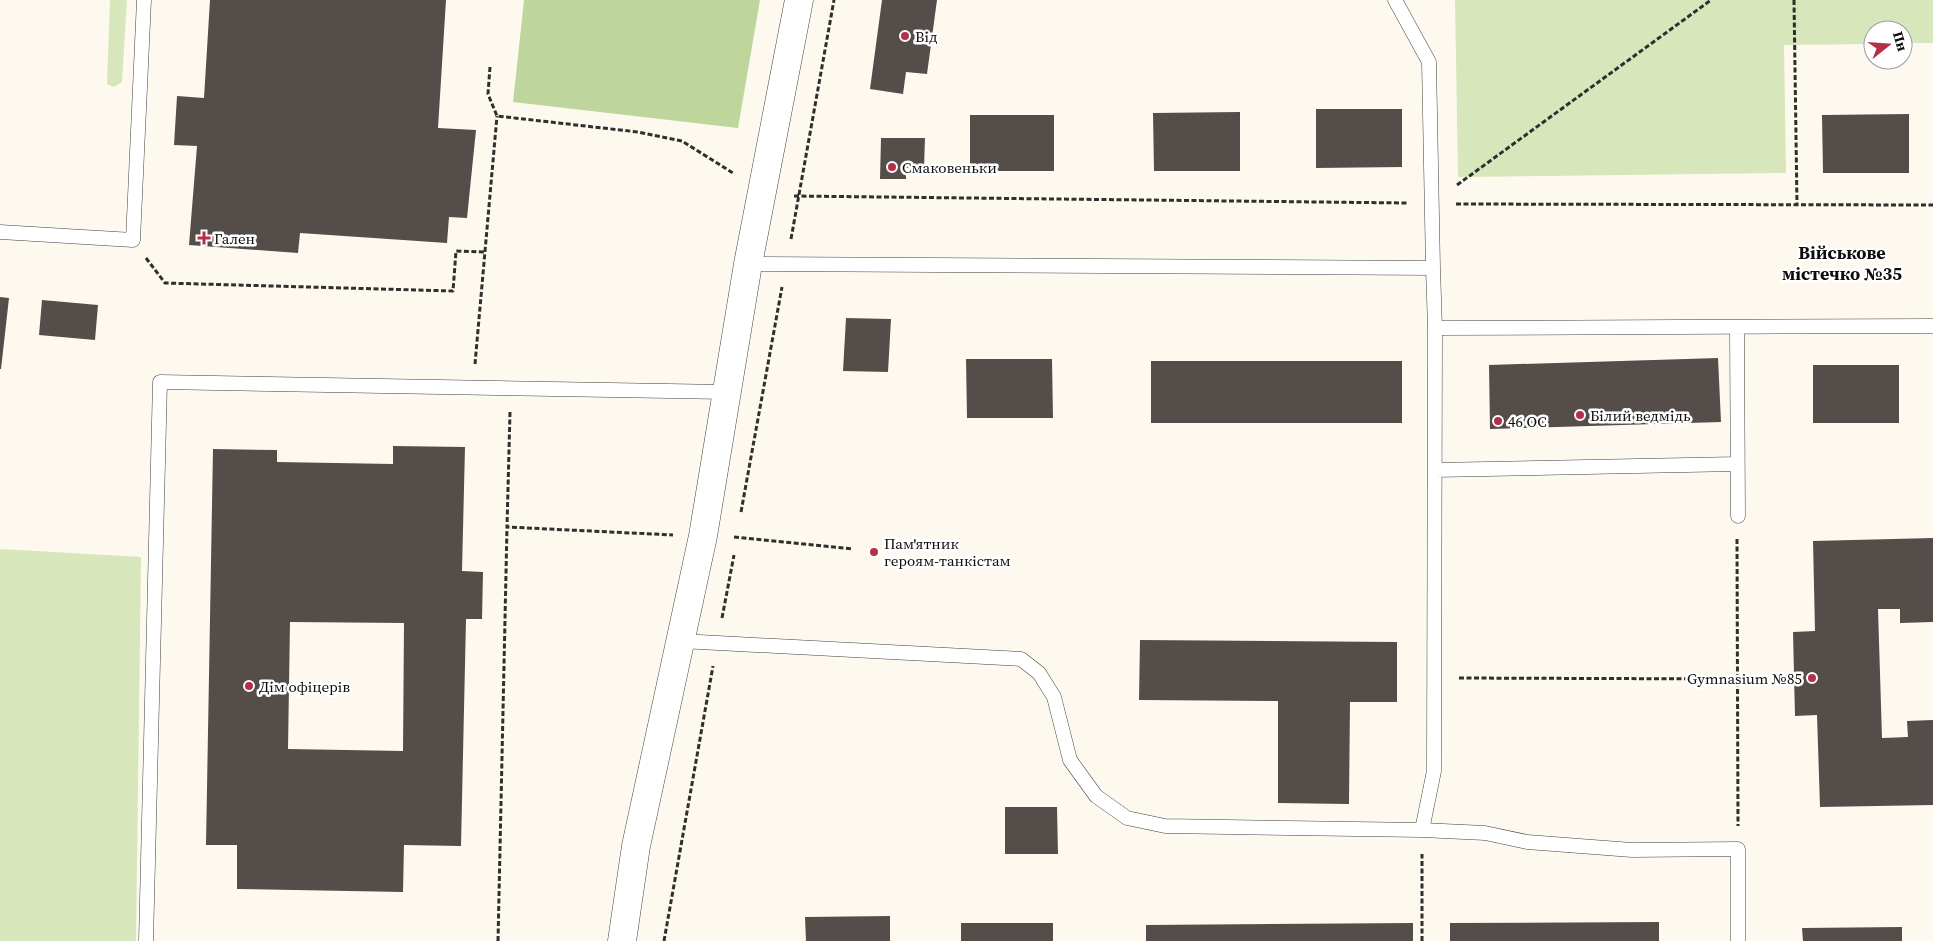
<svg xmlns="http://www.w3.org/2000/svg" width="1933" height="941" viewBox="0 0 1933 941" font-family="'Source Serif 4',serif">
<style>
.green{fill:#d7e6bb}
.forest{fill:#bed69b}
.building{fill:#554d4a;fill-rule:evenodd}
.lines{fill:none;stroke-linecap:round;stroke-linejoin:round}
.service-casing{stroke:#404040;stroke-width:15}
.tertiary-casing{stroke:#404040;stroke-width:29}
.path{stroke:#2f2f2f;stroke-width:3;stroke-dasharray:5 2.5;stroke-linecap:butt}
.service{stroke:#fff;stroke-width:14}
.tertiary{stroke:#fff;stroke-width:28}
.poi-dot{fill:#b42f48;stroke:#fff;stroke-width:2}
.labels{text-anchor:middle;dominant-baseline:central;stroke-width:5;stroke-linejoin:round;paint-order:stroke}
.poi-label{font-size:15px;fill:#0d0d0d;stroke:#fff;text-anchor:start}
.quarter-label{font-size:18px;font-weight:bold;fill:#0d0d0d;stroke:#fff}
</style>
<rect width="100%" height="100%" fill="#fef9ef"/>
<path class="green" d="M 110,0 L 127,0 L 122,82 L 114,87 L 107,84 Z
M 1455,0 L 1933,0 L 1933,43 L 1903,43 L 1903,30 L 1873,30 L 1873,44 L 1784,45 L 1786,173 L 1458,177 Z
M 0,549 L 141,557 L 136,941 L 0,941 Z"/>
<path class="forest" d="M 524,0 L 760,0 L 738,128 L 513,102 Z"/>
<path class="building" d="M 210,0 L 446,0 L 438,128 L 476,130 L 467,218 L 449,217 L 447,243 L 300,233 L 298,253 L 189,245 L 197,146 L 174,145 L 177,96 L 204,98 Z
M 882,0 L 937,0 L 927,74 L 906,72 L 903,94 L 870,89 Z
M 1316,109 L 1402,109 L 1402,167 L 1316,168 Z
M 1240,112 L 1240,171 L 1154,171 L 1153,113 Z
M 1909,114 L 1909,173 L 1823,173 L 1822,115 Z
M 970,115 L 1054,115 L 1054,171 L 970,171 Z
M 881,138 L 925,138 L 924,168 L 906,168 L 906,179 L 880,179 Z
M 0,297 L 9,298 L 1,369 L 0,369 Z
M 42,300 L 98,305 L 95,340 L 39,335 Z
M 846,318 L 891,319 L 888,372 L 843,371 Z
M 1718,358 L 1721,422 L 1490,429 L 1489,365 Z
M 966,359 L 1052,359 L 1053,418 L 967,418 Z
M 1151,361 L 1402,361 L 1402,423 L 1151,423 Z
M 1813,365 L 1899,365 L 1899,423 L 1813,423 Z
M 393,446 L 465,447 L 462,571 L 483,572 L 482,619 L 466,619 L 461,846 L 404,845 L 403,892 L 237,889 L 237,845 L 206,845 L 213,449 L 277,450 L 277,462 L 393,464 ZM 290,622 L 404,623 L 403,751 L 288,749 Z
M 1933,538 L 1933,622 L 1900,623 L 1900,609 L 1878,609 L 1882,738 L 1908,737 L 1907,721 L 1933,720 L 1933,805 L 1820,807 L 1817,715 L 1795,716 L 1793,632 L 1815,631 L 1813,541 Z
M 1140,640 L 1397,642 L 1397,702 L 1350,702 L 1349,804 L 1278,803 L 1278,701 L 1139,700 Z
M 1005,807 L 1057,807 L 1058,854 L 1005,854 Z
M 890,916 L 890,941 L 806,941 L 805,917 Z
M 1659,922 L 1659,941 L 1450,941 L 1450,923 Z
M 961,923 L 1053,923 L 1053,941 L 961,941 Z
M 1413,923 L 1413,941 L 1146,941 L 1146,925 Z
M 1902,927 L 1902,941 L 1803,941 L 1802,928 Z"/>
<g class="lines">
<g class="service-casing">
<path id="service" d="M 1395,0 L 1429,62 L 1433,268
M 0,232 L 133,240 L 144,0
M 748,264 L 1433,268 L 1435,328 L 1933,326
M 1737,327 L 1738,516
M 1435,328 L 1434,771 L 1422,830 L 1485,833 L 1527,842 L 1632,850 L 1738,849 L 1738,941
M 1435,470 L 1737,464
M 681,641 L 1021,659 L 1039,673 L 1054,697 L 1070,760 L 1096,796 L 1127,818 L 1165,826 L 1422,830
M 146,941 L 160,382 L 726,392"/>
</g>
<g class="tertiary-casing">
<path id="tertiary" d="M 622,941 L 636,846 L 703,536 L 748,264 L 799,0"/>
</g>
<path class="path" d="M 1794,0 L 1797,205
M 490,67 L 488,94 L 497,116 L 638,132 L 682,141 L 733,173
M 1457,185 L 1711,0
M 794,196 L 1407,203
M 1456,204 L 1933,205
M 791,239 L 834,0
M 146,258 L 165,283 L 453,291 L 456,251 L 485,252
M 475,364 L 497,116
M 510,412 L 507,527 L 673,535
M 741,512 L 782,287
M 734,537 L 853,549
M 1737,539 L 1738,826
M 722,618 L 734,555
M 1459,678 L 1738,679
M 498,941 L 507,527
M 664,941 L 713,666
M 1422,941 L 1422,854"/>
<use href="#service" class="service"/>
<use href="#tertiary" class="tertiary"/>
</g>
<g class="poi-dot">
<circle cx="905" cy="36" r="5"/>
<circle cx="892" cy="167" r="5"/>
<path d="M201.5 230.5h5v5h5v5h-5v5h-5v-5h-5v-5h5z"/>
<circle cx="1580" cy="415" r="5"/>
<circle cx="1498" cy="421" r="5"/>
<circle cx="874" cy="552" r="5"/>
<circle cx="1812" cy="678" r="5"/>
<circle cx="249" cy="686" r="5"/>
</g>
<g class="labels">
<g class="poi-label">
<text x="915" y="36">Від</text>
<text x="902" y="167">Смаковеньки</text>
<text x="214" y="238">Гален</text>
<text x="1590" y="415">Білий ведмідь</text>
<text x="1508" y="421">46 ОС</text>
<text x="884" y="543">Пам'ятник<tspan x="884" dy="17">героям-танкістам</tspan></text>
<text x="1802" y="678" text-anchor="end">Gymnasium №85</text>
<text x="259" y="686">Дім офіцерів</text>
</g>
<g class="quarter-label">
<text x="1842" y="252">Військове<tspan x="1842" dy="21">містечко №35</tspan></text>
</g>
</g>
<g transform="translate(1888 45) rotate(73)"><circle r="24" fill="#ffffff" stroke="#9e9e9e"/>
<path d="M0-4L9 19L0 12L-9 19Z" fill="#b42f48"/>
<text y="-8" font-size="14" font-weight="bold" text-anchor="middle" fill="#0d0d0d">Пн</text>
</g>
</svg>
